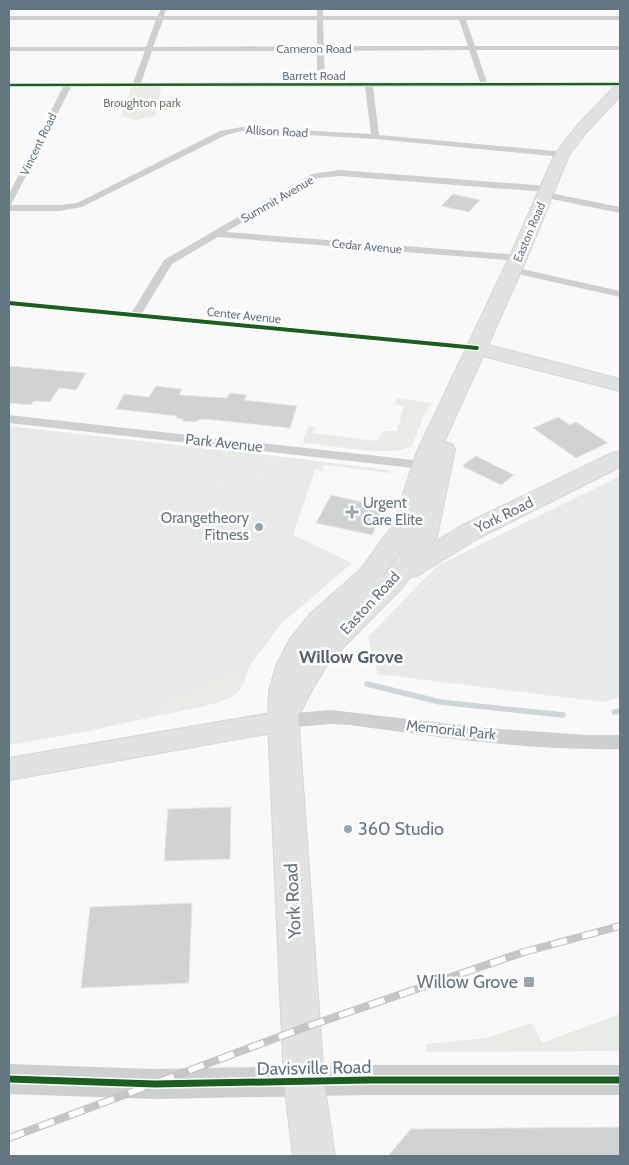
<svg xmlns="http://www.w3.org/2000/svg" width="629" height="1165" viewBox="0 0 629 1165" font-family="Cabin,sans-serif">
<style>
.built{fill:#e8e9e9}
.green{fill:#e8ebe6}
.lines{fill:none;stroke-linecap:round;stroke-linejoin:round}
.stream{stroke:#ced6d9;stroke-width:5.5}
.building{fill:#d0d2d3;stroke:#e8e8e8}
.secondary-casing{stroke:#d5d6d7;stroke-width:2}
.trunk-casing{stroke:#d5d6d6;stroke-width:2}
.minor{fill:#cecfd0;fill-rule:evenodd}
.tertiary{fill:#cecfd0;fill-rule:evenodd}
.secondary{fill:#e1e2e2;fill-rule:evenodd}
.trunk{fill:#e1e2e2;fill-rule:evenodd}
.rail-casing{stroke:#c3c5c6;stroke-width:8}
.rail{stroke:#fff;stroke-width:5.5;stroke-dasharray:16;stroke-linecap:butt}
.cycleway-far2-casing{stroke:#fff;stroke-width:4}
.cycleway-far1-casing{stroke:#fff;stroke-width:6}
.cycleway-casing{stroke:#fff;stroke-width:10}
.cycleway-far2{stroke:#1b5e20;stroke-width:2.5}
.cycleway-far1{stroke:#1b5e20;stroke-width:4}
.cycleway{stroke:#1b5e20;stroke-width:7}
.poi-dot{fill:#99a4ac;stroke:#fff;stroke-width:2}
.labels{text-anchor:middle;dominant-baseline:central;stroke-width:5;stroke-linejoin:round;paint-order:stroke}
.far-street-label{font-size:12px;fill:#657683;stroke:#fff}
.far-park-label{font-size:12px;fill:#687a64;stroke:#fff}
.street-label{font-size:15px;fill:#657683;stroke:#fff}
.poi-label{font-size:15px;fill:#657683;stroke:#fff;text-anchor:start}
.quarter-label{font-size:18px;font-weight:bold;fill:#57646e;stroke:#fff}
.near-poi-label{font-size:18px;fill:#657683;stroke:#fff;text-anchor:start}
.near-street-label{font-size:18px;fill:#657683;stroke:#fff}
</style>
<rect width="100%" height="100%" fill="#f9f9f9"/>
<path class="built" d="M 9,426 L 318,461 L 293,535 L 352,563 L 281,624 L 250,665 L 242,686 L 237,693 L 229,698 L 211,704 L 84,732 L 9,745 Z
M 620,476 L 620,697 L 603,702 L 378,674 L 368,637 L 437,566 Z"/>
<path class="green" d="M 132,86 L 162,86 L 155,116 L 136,120 L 121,116 Z
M 397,398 L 431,403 L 423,417 L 412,446 C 391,458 329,445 304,443 L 303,441 L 309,425 L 315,427 L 313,433 L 377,441 L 383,431 L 397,431 L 404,406 L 395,404 Z
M 223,450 L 234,451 L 237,457 C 233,467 224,497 210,480 L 212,476 L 224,478 L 232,460 L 220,457 Z
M 267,455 L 388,470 L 392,473 L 324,465 L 322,473 L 316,468 L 297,465 L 299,459 L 274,456 L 271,462 L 266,463 L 263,457 Z
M 259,471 L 266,474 L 264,482 L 300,487 L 305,476 L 310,477 L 306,488 L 251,481 L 255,473 Z
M 249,667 C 246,676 244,686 238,692 C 225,705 174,712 155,716 L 172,699 Z
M 620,1014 L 620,1051 L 426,1052 L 427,1044 L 486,1038 L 532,1023 L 542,1043 Z"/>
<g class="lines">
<path class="stream" d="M 367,684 L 440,702 L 563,715
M 614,712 L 620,711"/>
</g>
<path class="building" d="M 453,194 L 480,200 L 469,212 L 441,206 Z
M 9,366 L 86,373 L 76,390 L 59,388 L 50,402 L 34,401 L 31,405 L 9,403 Z
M 156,386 L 182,389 L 179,395 L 227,398 L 230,393 L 247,395 L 244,400 L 297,406 L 290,428 L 204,419 L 198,420 L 196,422 L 182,421 L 183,419 L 176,418 L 177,416 L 116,409 L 124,394 L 149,397 Z
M 558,417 L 570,425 L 576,422 L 608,443 L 576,458 L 533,428 Z
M 476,456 L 514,475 L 501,485 L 462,466 Z
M 331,495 L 385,507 L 372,535 L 316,523 Z
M 231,807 L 230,859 L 164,861 L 168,809 Z
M 192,903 L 189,983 L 81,988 L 90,907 Z
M 620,1127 L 620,1156 L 388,1156 L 411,1129 Z"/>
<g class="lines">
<g class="secondary-casing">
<path id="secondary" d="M 283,711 L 292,714 L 296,721 L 292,728 L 283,731 L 9,780 L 9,758 Z"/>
</g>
<g class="trunk-casing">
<path id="trunk" d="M 620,85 L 620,96 L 585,134 L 569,155 L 527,258 L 488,345 L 620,379 L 620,391 L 483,356 L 444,442 L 452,444 L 455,449 L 437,537 L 432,544 L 459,527 L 612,453 L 620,451 L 620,467 L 477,539 L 417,576 L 409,578 L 403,587 L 329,662 L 313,688 L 300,713 L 298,714 L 324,1082 L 335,1156 L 293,1156 L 284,1082 L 268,721 L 269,691 L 276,666 L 290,639 L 311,613 L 360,570 L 393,525 L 416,454 L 509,258 L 555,154 L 575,128 L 615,86 ZM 412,534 L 385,575 L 381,578 Z"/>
</g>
<path class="minor" d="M 161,9 L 166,10 L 164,16 L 317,16 L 317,9 L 323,9 L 323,16 L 620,16 L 620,20 L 466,20 L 475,46 L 620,46 L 620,50 L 476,50 L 487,82 L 620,82 L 620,86 L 373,87 L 379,135 L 565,152 L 565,156 L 562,157 L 375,139 L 242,131 L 226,135 L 82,207 L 60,211 L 9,211 L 9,194 L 63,87 L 9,87 L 9,83 L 133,83 L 145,51 L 9,51 L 9,47 L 146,47 L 156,20 L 9,20 L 9,16 L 158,16 ZM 163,20 L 317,20 L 317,46 L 153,47 ZM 323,20 L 459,20 L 468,46 L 324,46 ZM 469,50 L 480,82 L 325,82 L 324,51 ZM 152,51 L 317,51 L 317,82 L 141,83 ZM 71,87 L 365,87 L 371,134 L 242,127 L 220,131 L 77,203 L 60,205 L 11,205 Z
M 340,170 L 547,186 L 551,189 L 547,192 L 340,176 L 317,178 L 226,232 L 518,255 L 523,258 L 518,261 L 218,237 L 172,264 L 142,313 L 477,345 L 481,346 L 483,348 L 481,350 L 9,306 L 9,300 L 132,312 L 164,260 L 312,174 Z
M 545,192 L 620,207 L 620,213 L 542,197 L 540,195 Z
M 513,267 L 620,291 L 620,297 L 509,272 L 509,268 Z
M 9,415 L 432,462 L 439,466 L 432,470 L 9,423 Z
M 331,710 L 484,728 L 588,735 L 620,735 L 620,749 C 530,751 439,737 350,725 L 331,724 L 283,728 L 277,726 L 274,721 L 277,716 L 283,714 Z"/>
<path class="tertiary" d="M 9,1064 L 155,1069 L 368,1065 L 620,1065 L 620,1095 L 368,1095 L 155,1099 L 9,1094 Z"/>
<use href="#secondary" class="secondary"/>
<use href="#trunk" class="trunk"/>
<g class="rail-casing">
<path id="rail" d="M 9,1138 L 300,1029 L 524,952 L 620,926"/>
</g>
<use href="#rail" class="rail"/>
<g class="cycleway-far2-casing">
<path id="cycleway-far2" d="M 9,85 L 620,84"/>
</g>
<g class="cycleway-far1-casing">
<path id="cycleway-far1" d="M 9,303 L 477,348"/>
</g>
<g class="cycleway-casing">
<path id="cycleway" d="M 9,1079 L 155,1084 L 368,1080 L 620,1080"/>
</g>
<use href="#cycleway-far2" class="cycleway-far2"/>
<use href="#cycleway-far1" class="cycleway-far1"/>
<use href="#cycleway" class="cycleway"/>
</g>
<g class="poi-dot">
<path d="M349.5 504.5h5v5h5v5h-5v5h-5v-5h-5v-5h5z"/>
<circle cx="259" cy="527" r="5"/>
<circle cx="348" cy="829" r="5"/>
<rect x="523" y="976" width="12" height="12" rx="2.5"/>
</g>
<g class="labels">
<g class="far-street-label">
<text x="314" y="48">Cameron Road</text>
<text x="314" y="75">Barrett Road</text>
<text transform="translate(277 131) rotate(3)">Allison Road</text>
<text transform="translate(38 144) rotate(-64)">Vincent Road</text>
<text transform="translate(277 199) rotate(-30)">Summit Avenue</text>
<text transform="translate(529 232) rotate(-67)">Easton Road</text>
<text transform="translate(367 246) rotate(5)">Cedar Avenue</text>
<text transform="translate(244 315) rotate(6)">Center Avenue</text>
</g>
<g class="far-park-label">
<text x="142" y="102">Broughton park</text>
</g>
<g class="street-label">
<text transform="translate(224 443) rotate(6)">Park Avenue</text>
<text transform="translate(504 515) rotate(-26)">York Road</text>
<text transform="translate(370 603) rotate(-47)">Easton Road</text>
<text transform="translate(451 730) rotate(6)">Memorial Park</text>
</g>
<g class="poi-label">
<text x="363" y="503">Urgent<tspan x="363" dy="17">Care Elite</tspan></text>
<text x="249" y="518" text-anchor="end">Orangetheory<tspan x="249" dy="17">Fitness</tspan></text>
</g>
<g class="quarter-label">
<text x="351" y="657">Willow Grove</text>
</g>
<g class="near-poi-label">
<text x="358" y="829">360 Studio</text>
<text x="518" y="982" text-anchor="end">Willow Grove</text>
</g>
<g class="near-street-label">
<text transform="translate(293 901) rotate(-93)">York Road</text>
<text transform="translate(314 1068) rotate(-1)">Davisville Road</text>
</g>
</g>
<rect width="629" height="1165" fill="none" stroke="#657683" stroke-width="20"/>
</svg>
